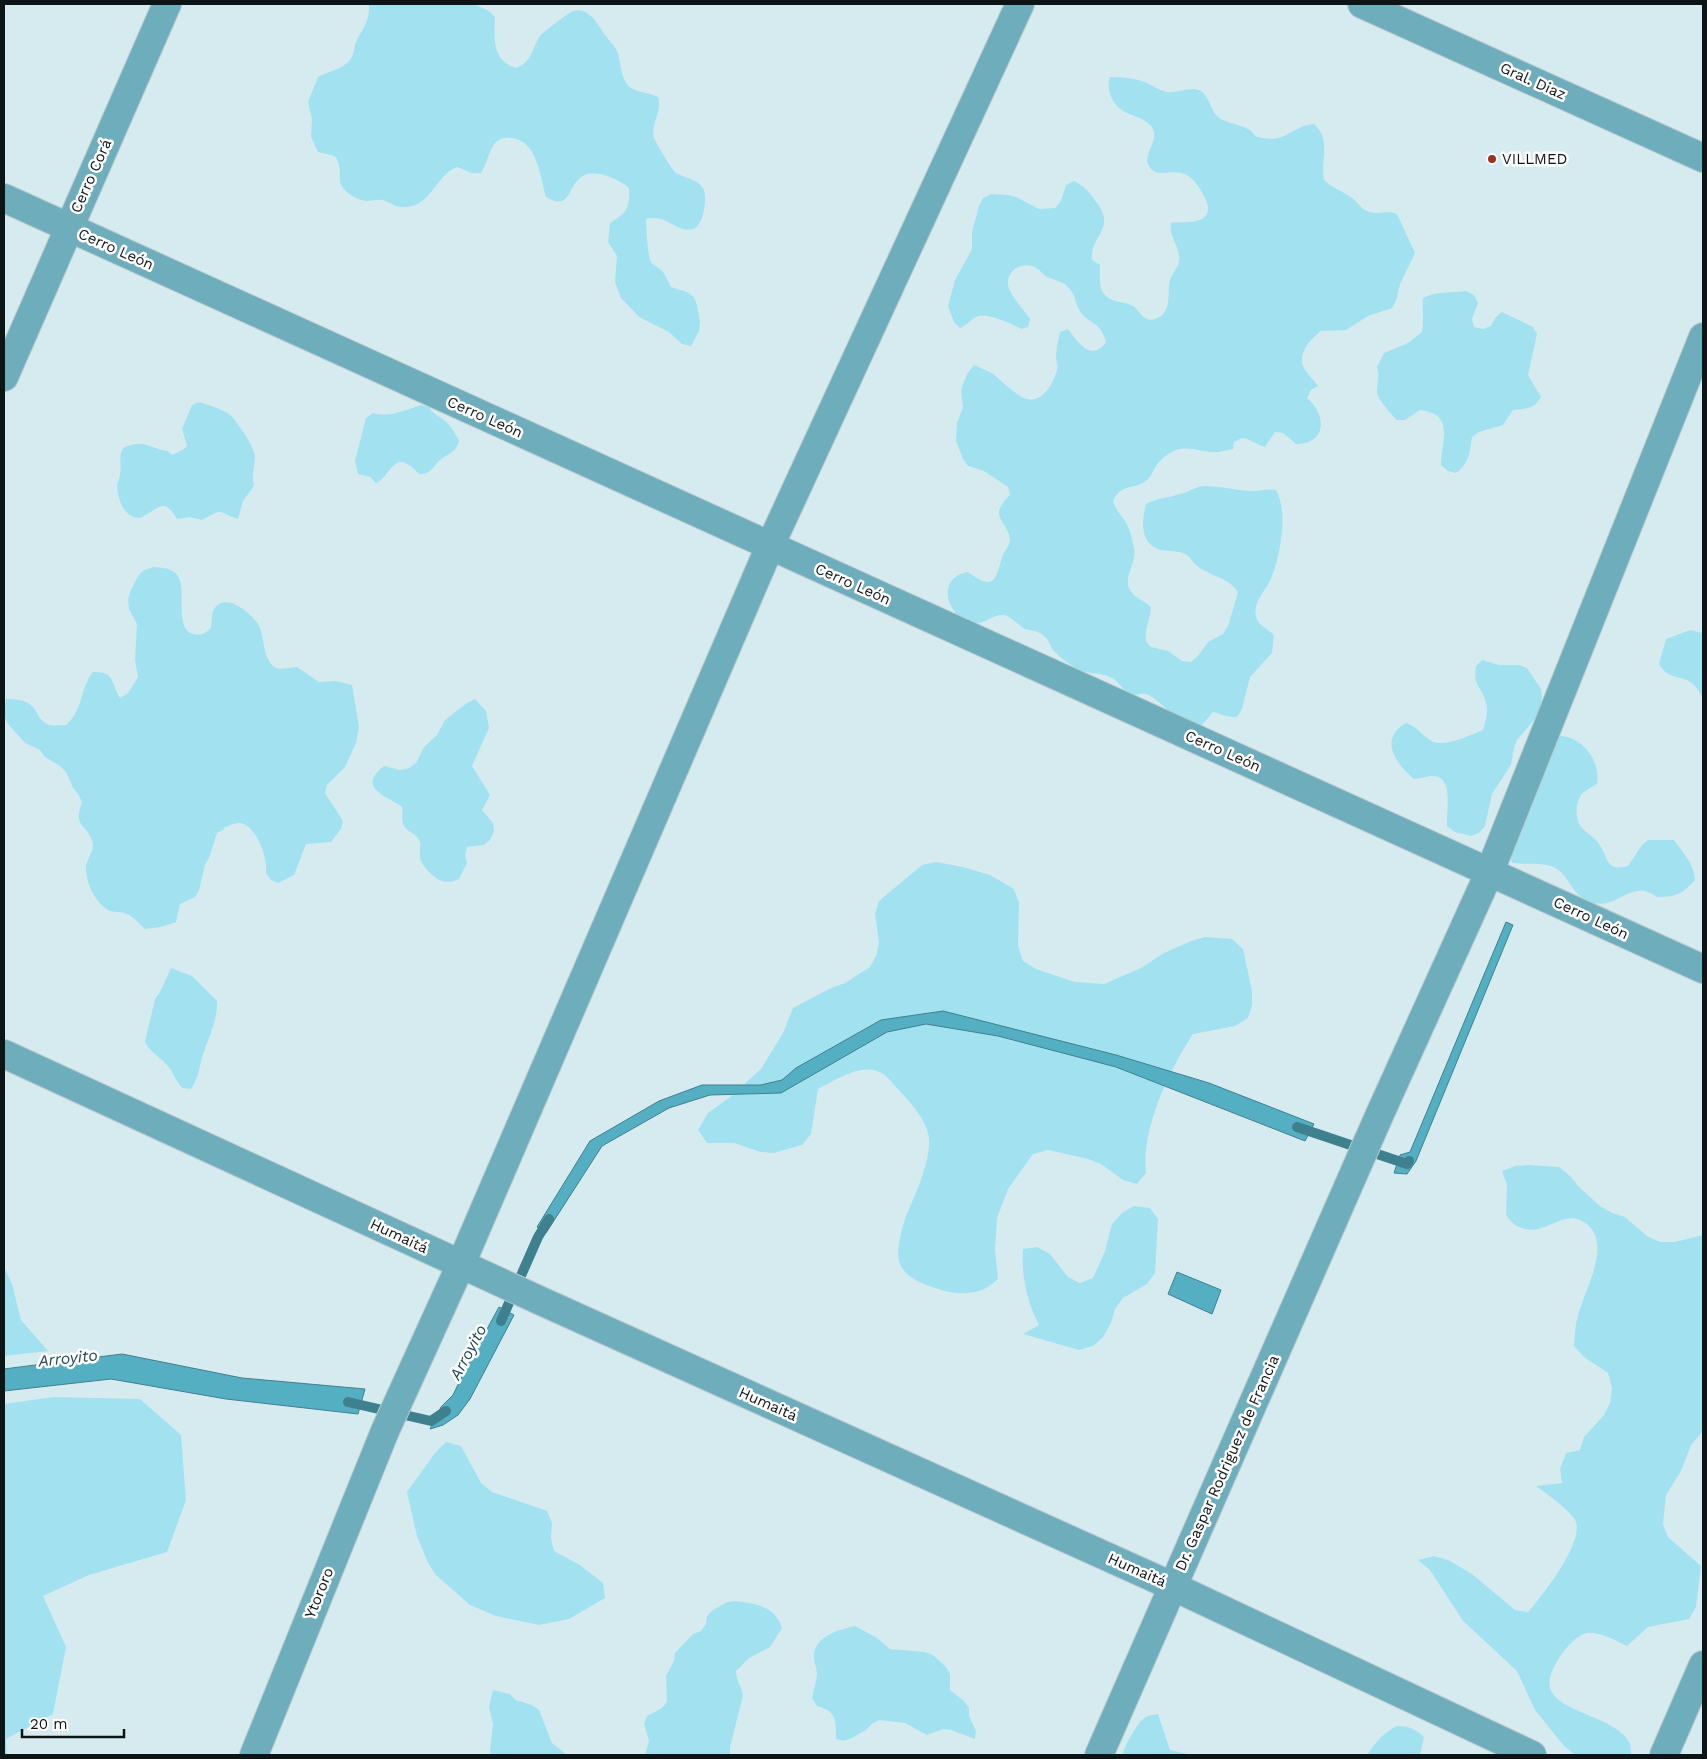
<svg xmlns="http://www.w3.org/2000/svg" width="1707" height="1759" viewBox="0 0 1707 1759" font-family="'Work Sans',sans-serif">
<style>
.green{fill:#a2e2f0}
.water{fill:#54afc2;stroke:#3f808e}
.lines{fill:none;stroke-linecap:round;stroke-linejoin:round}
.stream{stroke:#3f808e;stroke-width:10}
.street-casing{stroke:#b6c9cd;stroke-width:30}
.street{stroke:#6eadbb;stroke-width:28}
.poi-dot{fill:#9b321e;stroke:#fff;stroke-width:2}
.labels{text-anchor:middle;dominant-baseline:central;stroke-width:5;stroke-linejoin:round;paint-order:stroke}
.street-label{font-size:15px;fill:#0d1415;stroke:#fff}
.poi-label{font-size:15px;fill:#0d1415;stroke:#fff;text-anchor:start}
.water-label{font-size:16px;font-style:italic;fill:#204952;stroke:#fff}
</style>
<rect width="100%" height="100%" fill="#d6ebf0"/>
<path class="green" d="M 369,4 L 474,4 L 489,11 L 495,17 C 494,38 492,61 516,68 C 533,61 531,50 540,36 C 543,32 566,15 571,12 C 587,4 598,24 605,35 C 609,41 614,44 617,51 C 621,61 620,75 627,84 C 633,93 649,92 658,97 C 663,112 650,123 654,138 C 656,143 672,170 676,173 C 685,178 697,179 703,188 C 708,196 704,226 693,229 C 677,234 667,213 646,219 C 646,225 648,258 651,262 C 654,266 660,268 663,272 C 666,276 668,282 671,287 L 687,292 L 694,297 L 697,305 L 700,322 L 699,331 L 691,346 L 682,344 L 669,332 L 639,317 L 621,298 L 615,282 L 617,256 L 608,242 L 610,223 C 627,213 630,208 629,188 C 619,179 592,167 580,178 C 567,189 570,211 546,197 C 540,176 537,140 511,138 C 506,137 500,138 496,142 C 490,147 487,164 481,173 L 472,173 L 457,167 C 435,175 431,210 400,207 C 393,206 388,201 382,200 C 377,199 371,201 367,201 C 360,201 347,194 343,188 C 336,179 344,169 335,156 L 318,152 L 311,137 L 312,119 L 308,102 L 318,77 C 327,72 343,69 350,60 C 353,56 354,50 355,45 C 361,29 370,24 369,4 Z
M 1110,77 C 1121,77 1134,78 1145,82 C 1152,85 1159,90 1166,92 C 1177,94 1191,85 1201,91 C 1211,98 1210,113 1221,119 C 1231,125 1250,125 1255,136 C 1287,146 1289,126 1314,124 C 1332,140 1320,160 1324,180 C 1332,188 1342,191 1351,197 C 1358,202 1361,210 1370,212 C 1379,215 1386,210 1397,214 L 1415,253 L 1400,284 L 1396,301 L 1392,308 L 1368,316 L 1346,330 L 1321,331 C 1311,339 1298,352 1303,366 C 1306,373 1314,380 1318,386 L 1311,390 L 1307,398 C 1327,415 1327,444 1296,444 L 1283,433 L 1275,432 L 1265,447 C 1257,445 1251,439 1242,438 L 1234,442 L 1233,449 C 1228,450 1223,451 1218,452 C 1194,453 1182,439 1160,461 C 1154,466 1153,475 1147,480 C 1135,491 1123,481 1113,501 C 1116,510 1120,514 1125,521 C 1130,529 1132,539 1134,548 C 1138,563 1120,579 1132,593 C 1137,599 1145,601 1151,607 C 1151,616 1144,632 1146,640 C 1147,643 1149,645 1151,647 L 1168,651 L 1182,661 L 1191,662 L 1198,656 L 1208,642 L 1223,634 L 1228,626 L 1238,592 C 1229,577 1208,576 1196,565 C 1192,562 1190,556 1185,554 C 1177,550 1166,552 1158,549 C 1139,542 1142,519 1146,504 C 1157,498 1168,498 1180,494 C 1189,492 1196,486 1206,486 C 1220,486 1235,490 1249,491 C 1259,492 1266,488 1276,490 C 1289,512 1280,558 1270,581 C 1264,592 1253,603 1256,616 C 1257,625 1267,628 1274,635 L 1272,653 L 1250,677 L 1242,709 L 1237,717 C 1228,718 1222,714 1213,712 L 1202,725 L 1195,728 C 1189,725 1183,723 1178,719 C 1170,713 1154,695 1145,694 C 1139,693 1135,696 1130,694 C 1122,691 1119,680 1110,677 C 1100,672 1088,675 1077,669 C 1070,664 1059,657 1053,650 C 1050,646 1049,640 1045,637 C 1040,631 1032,631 1025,629 C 1019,626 1015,620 1009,617 C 994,608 980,635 960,617 C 943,603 942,576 968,572 C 993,590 995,583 1002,557 C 1004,551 1010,546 1010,540 C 1010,528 998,522 999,511 C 1000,506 1006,499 1010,495 L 1008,487 L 984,471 L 968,466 L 963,459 L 956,441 L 957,423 L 963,407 L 961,390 L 967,374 L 974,365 C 980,368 986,370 992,373 C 1002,381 1011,391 1022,397 C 1040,407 1053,385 1057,370 C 1058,366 1057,364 1056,359 C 1056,350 1058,341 1060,332 L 1068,329 C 1078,342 1091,363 1106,342 C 1100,320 1089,325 1080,311 C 1075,303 1075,293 1068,287 C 1062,281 1054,280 1047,277 C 1042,274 1038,267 1032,266 C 1020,263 1007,271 1008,284 C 1008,293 1024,310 1030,319 L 1028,327 L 1021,329 C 1010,323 987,312 976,317 C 970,320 966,326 960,328 L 954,322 L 948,306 L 955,280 L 972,249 L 972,232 L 979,206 L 983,198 L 991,194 L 1008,195 L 1016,197 L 1039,209 L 1055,208 L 1061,201 L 1066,185 L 1074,181 C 1083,185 1088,191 1094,199 C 1119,230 1090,233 1092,260 L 1100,265 C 1100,275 1098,287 1105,295 C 1112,303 1124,301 1133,306 C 1138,309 1140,316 1147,319 C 1152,321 1160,318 1164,313 C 1171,304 1167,290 1170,280 C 1173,271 1181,266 1179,255 C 1177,243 1169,236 1171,223 C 1183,221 1209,226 1208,207 C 1207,200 1203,195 1200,189 C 1182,159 1163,181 1151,169 C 1138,155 1165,138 1149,124 C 1143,118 1136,117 1129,114 C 1114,108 1105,92 1110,77 Z
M 1466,291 L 1474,295 L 1478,303 L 1472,319 L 1474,327 L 1483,329 L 1491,326 L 1495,318 L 1502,312 L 1533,327 L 1537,334 L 1528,375 L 1541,397 C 1533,410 1527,408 1513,410 L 1503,425 L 1479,432 L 1472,437 C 1470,452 1469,464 1456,473 L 1448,471 L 1441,465 C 1441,442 1456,414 1420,410 L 1405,420 L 1397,420 C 1391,414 1377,399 1377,391 C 1377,382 1380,376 1377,367 L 1384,353 L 1408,343 L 1422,332 C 1424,321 1422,309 1423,298 C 1435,291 1452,293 1466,291 Z
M 200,402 C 209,405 221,409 229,414 C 235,418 255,448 255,456 C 255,467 251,475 254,486 L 243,501 L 238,519 C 215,511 225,508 202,520 L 190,517 L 177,519 C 163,495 158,510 140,518 C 124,518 118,500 117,486 C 117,482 120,479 120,475 C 122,465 118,457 123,448 C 141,440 145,445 162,450 C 167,451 169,451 172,455 L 184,449 L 187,446 L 182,429 L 192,405 L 196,403 Z
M 421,405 L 429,407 C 433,415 439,416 445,421 C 451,426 456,434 459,441 C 456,453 447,454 439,461 C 432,468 431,474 419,474 C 416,471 412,466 407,464 C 393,455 387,480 376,483 L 370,477 L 358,474 L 355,461 L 366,418 L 373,413 C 390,418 405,410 421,405 Z
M 153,567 C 162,568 172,567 178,576 C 187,591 174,629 193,634 C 201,636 206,633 211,628 C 212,623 211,614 214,609 C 225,591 251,613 258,624 C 265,636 262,654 272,665 C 278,672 289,667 297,667 L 319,682 L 336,681 L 352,685 L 359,727 L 356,743 L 345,767 L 327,785 L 325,793 L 343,821 L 341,829 L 331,842 L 306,844 L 294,875 L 278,883 L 271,880 L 266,873 C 268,859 256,823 239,823 C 234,823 228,826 223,828 L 225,829 L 217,833 L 209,858 L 205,865 L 199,890 L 195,897 L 180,904 L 176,922 L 161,927 L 145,929 C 139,924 134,917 127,914 C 121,911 113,913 108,910 C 95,902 87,885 86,870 C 85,859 96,851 92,840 C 85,822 73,827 82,802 L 78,794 L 73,788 L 66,772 L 60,766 L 45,757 L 40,750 L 25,743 L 8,724 L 4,716 L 6,699 C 44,699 31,719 50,725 C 55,726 61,725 66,725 C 83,711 80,688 93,672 C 115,671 111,683 120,698 L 128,693 L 138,677 L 135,660 L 137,624 L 129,609 L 128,600 L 130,592 L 138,576 L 144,570 Z
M 1690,630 L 1703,633 L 1703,699 C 1690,668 1671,686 1659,664 L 1666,639 Z
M 1482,660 L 1499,665 L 1519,665 L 1527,668 L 1541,689 L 1542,697 L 1539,714 L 1517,740 L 1514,748 L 1511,765 L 1492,794 L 1485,826 L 1479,833 L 1471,836 L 1455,832 L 1447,826 C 1446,814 1453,782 1438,777 C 1431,774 1422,779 1414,779 C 1396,764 1378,739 1406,723 C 1417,726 1422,736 1432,741 C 1443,748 1471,735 1483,730 C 1485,721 1489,712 1486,703 C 1482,685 1473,689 1476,666 Z
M 475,699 L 486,711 L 489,728 L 472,766 L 490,795 L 482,810 L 493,823 L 494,831 L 490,840 L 484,845 L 467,847 L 465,855 L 467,863 L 459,879 C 446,885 438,881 428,871 C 425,867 421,863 420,858 C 419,853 421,847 420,842 C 417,833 408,833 404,826 C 401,821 403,812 402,807 C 389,796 355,789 384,766 L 400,770 L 409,768 L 416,763 L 424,747 L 437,735 L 445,720 L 467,703 Z
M 1560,736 C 1583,737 1601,761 1597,784 C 1593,786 1588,789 1584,792 C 1575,799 1574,820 1582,828 C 1587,834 1595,837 1599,844 C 1609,858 1605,872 1628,866 L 1642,845 L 1648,840 L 1674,840 C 1683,853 1694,863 1695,880 C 1682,894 1677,897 1657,897 C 1631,878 1619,909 1593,903 C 1573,898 1570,877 1557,869 C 1546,861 1526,865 1512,863 L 1510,855 L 1521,832 L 1519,816 L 1538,789 L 1553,740 Z
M 936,862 L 963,867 L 990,875 L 1014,889 L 1019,903 L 1018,946 L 1023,961 L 1036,969 L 1075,982 L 1104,984 L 1141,968 L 1164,953 L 1191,941 L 1205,937 L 1232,939 L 1243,949 L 1252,991 L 1252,1005 L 1248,1018 L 1235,1026 L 1193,1034 C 1169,1070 1141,1130 1146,1173 L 1137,1184 L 1123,1180 L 1101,1164 L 1088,1159 L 1048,1150 L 1033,1154 L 1008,1189 L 997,1218 L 995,1250 L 998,1279 C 994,1282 990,1286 986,1288 C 974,1295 954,1294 941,1290 C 926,1285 904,1279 899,1261 C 896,1250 902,1227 906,1216 C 915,1196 934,1154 928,1133 C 924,1117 909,1101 898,1089 C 894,1085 889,1079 885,1075 C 863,1060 837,1080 818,1089 L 811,1134 L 802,1145 L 774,1153 L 761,1152 L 734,1143 L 707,1143 L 698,1130 L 708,1113 L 730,1097 L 761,1069 L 783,1033 L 793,1008 L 831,988 L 845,983 L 870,967 L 876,956 L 879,943 L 875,914 L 879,901 L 922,865 Z
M 171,968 L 192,976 L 217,1001 C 218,1018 210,1035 204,1051 C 200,1064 199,1077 191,1089 L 182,1088 C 176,1081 173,1072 167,1065 C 159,1056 150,1052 145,1042 L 155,999 L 160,992 Z
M 1529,1165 L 1559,1167 L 1570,1176 L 1579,1187 L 1600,1206 L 1612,1213 L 1625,1217 L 1647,1236 L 1660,1242 L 1675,1242 L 1703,1235 L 1703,1431 L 1691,1445 L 1681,1471 L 1666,1495 L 1663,1524 L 1668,1537 L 1701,1566 L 1696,1607 L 1689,1619 L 1648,1627 L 1627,1646 C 1616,1641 1600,1631 1587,1633 C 1571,1636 1546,1671 1550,1687 C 1555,1713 1618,1716 1630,1744 C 1631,1747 1631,1752 1631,1755 L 1575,1755 L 1564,1746 L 1535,1710 L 1517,1671 L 1463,1621 L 1430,1570 L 1418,1560 L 1434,1556 L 1448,1560 L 1472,1574 L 1515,1610 L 1528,1612 C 1542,1596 1583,1544 1576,1522 C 1572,1511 1545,1493 1536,1486 L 1562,1483 L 1560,1469 L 1566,1453 L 1580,1450 L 1584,1437 L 1604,1415 L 1610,1403 L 1612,1388 L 1608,1373 L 1584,1357 L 1574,1346 C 1575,1336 1575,1325 1578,1316 C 1584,1290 1616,1239 1582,1221 C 1561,1209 1542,1240 1517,1226 C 1513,1224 1509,1219 1506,1215 L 1507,1185 L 1502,1171 L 1515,1166 Z
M 1134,1206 L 1150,1208 L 1158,1219 L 1155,1273 L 1147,1284 L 1123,1298 L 1115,1309 L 1111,1323 L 1103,1337 L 1093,1346 L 1079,1350 L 1023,1334 L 1039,1325 C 1027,1302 1021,1275 1023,1249 L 1037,1247 L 1050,1254 L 1068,1277 L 1080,1283 L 1093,1278 L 1105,1251 L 1112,1224 L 1122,1213 Z
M 4,1267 L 12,1284 L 21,1320 L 48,1351 L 4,1356 Z
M 53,1397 L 140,1399 L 181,1435 L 186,1500 L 167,1552 L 89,1575 L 43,1596 L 66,1647 L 53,1714 L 6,1739 L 7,1755 L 4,1755 L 4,1404 Z
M 446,1442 L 461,1446 L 481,1483 L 492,1492 L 547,1511 L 552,1523 L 551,1538 L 554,1551 L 580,1565 L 603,1583 L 605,1598 L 569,1619 L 539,1625 L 496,1616 L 470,1605 L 436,1575 L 428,1563 L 417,1536 L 407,1492 L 435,1453 Z
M 735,1601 C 755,1603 776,1607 782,1628 L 770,1647 L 749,1658 L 736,1671 C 736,1680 741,1686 743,1695 L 730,1747 L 730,1755 L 645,1755 L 649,1741 L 644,1724 L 647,1716 L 662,1708 L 667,1702 L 666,1676 L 674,1661 L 675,1653 L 693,1634 L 701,1631 L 706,1624 L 707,1616 L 713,1610 L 727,1602 Z
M 855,1626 L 877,1638 L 890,1649 L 924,1652 L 933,1655 L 946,1667 L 950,1674 L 950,1690 L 964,1701 L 969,1708 L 969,1716 L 976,1731 L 975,1739 L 951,1730 L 943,1729 L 927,1735 L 905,1723 L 879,1720 L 872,1724 L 866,1730 L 852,1738 L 844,1741 L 836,1739 C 836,1721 837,1711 817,1706 L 812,1698 C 814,1690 816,1682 817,1674 C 817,1668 813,1661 814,1654 C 817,1635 839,1630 855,1626 Z
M 493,1690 L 510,1694 L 516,1700 L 532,1705 L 539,1710 L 552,1743 L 567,1755 L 491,1755 L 490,1751 L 493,1724 L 489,1707 Z
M 1158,1714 L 1170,1750 L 1192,1755 L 1123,1755 C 1123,1747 1139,1720 1146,1717 C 1149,1715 1155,1715 1158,1714 Z
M 1397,1726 C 1408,1726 1416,1729 1424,1737 L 1420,1755 L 1367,1755 C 1375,1743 1384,1732 1397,1726 Z"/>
<path class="water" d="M 1506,922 L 1513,925 L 1416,1161 L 1407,1174 L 1394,1173 L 1400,1155 L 1410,1152 Z
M 943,1011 L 1116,1055 L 1209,1083 L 1314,1124 L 1305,1141 L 1116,1067 L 998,1036 L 926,1024 L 887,1032 L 781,1093 L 710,1095 L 669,1108 L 602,1146 L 546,1233 L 537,1227 L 590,1141 L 659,1101 L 702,1085 L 761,1085 L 782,1080 L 796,1068 L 881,1020 Z
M 1177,1272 L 1221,1290 L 1212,1314 L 1168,1294 Z
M 499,1307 L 514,1315 L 470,1399 L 458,1415 L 443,1425 L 430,1429 L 441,1407 L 453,1395 L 467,1366 Z
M 122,1354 L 242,1378 L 365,1389 L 358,1414 L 226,1399 L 111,1379 L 4,1391 L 4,1369 Z"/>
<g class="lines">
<path class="stream" d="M 1297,1127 L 1407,1164 L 1409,1161
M 501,1321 L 538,1237 L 549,1219
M 348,1402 L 431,1421 L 446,1411"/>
<g class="street-casing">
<path id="street" d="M 1362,4 L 1703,158
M 4,198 L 1703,969
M 4,377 L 167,4
M 4,1054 L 541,1301 L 1172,1586 L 1532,1755
M 254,1755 L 385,1431 L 461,1264 L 770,546 L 1020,4
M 1099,1755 L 1379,1116 L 1490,871 L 1703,337
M 1664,1755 L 1703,1665"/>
</g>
<use href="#street" class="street"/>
</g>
<circle class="poi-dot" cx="1492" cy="159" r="5"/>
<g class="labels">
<g class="street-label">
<text transform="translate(1533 81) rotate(24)">Gral. Diaz</text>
<text transform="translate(91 176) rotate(-66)">Cerro Corá</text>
<text transform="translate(116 249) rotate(24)">Cerro León</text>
<text transform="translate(485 417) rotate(24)">Cerro León</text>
<text transform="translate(853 584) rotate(24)">Cerro León</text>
<text transform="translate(1223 751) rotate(24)">Cerro León</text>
<text transform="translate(1591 918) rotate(25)">Cerro León</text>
<text transform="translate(399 1236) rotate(25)">Humaitá</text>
<text transform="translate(768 1404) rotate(24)">Humaitá</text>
<text transform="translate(1227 1463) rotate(-66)">Dr. Gaspar Rodriguez de Francia</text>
<text transform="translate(1137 1570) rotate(24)">Humaitá</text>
<text transform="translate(319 1593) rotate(-68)">Ytororo</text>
</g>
<g class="poi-label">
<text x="1502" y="159">VILLMED</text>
</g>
<g class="water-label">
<text transform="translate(468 1352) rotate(-62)">Arroyito</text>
<text transform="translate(68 1358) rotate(-6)">Arroyito</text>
</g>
</g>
<rect width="1707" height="1759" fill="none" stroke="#0d1415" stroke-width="10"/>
<path d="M22 1729v8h102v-8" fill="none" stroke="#0d1415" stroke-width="2.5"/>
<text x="30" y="1729" font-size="15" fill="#0d1415" stroke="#ffffff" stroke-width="4" paint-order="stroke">20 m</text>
</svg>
